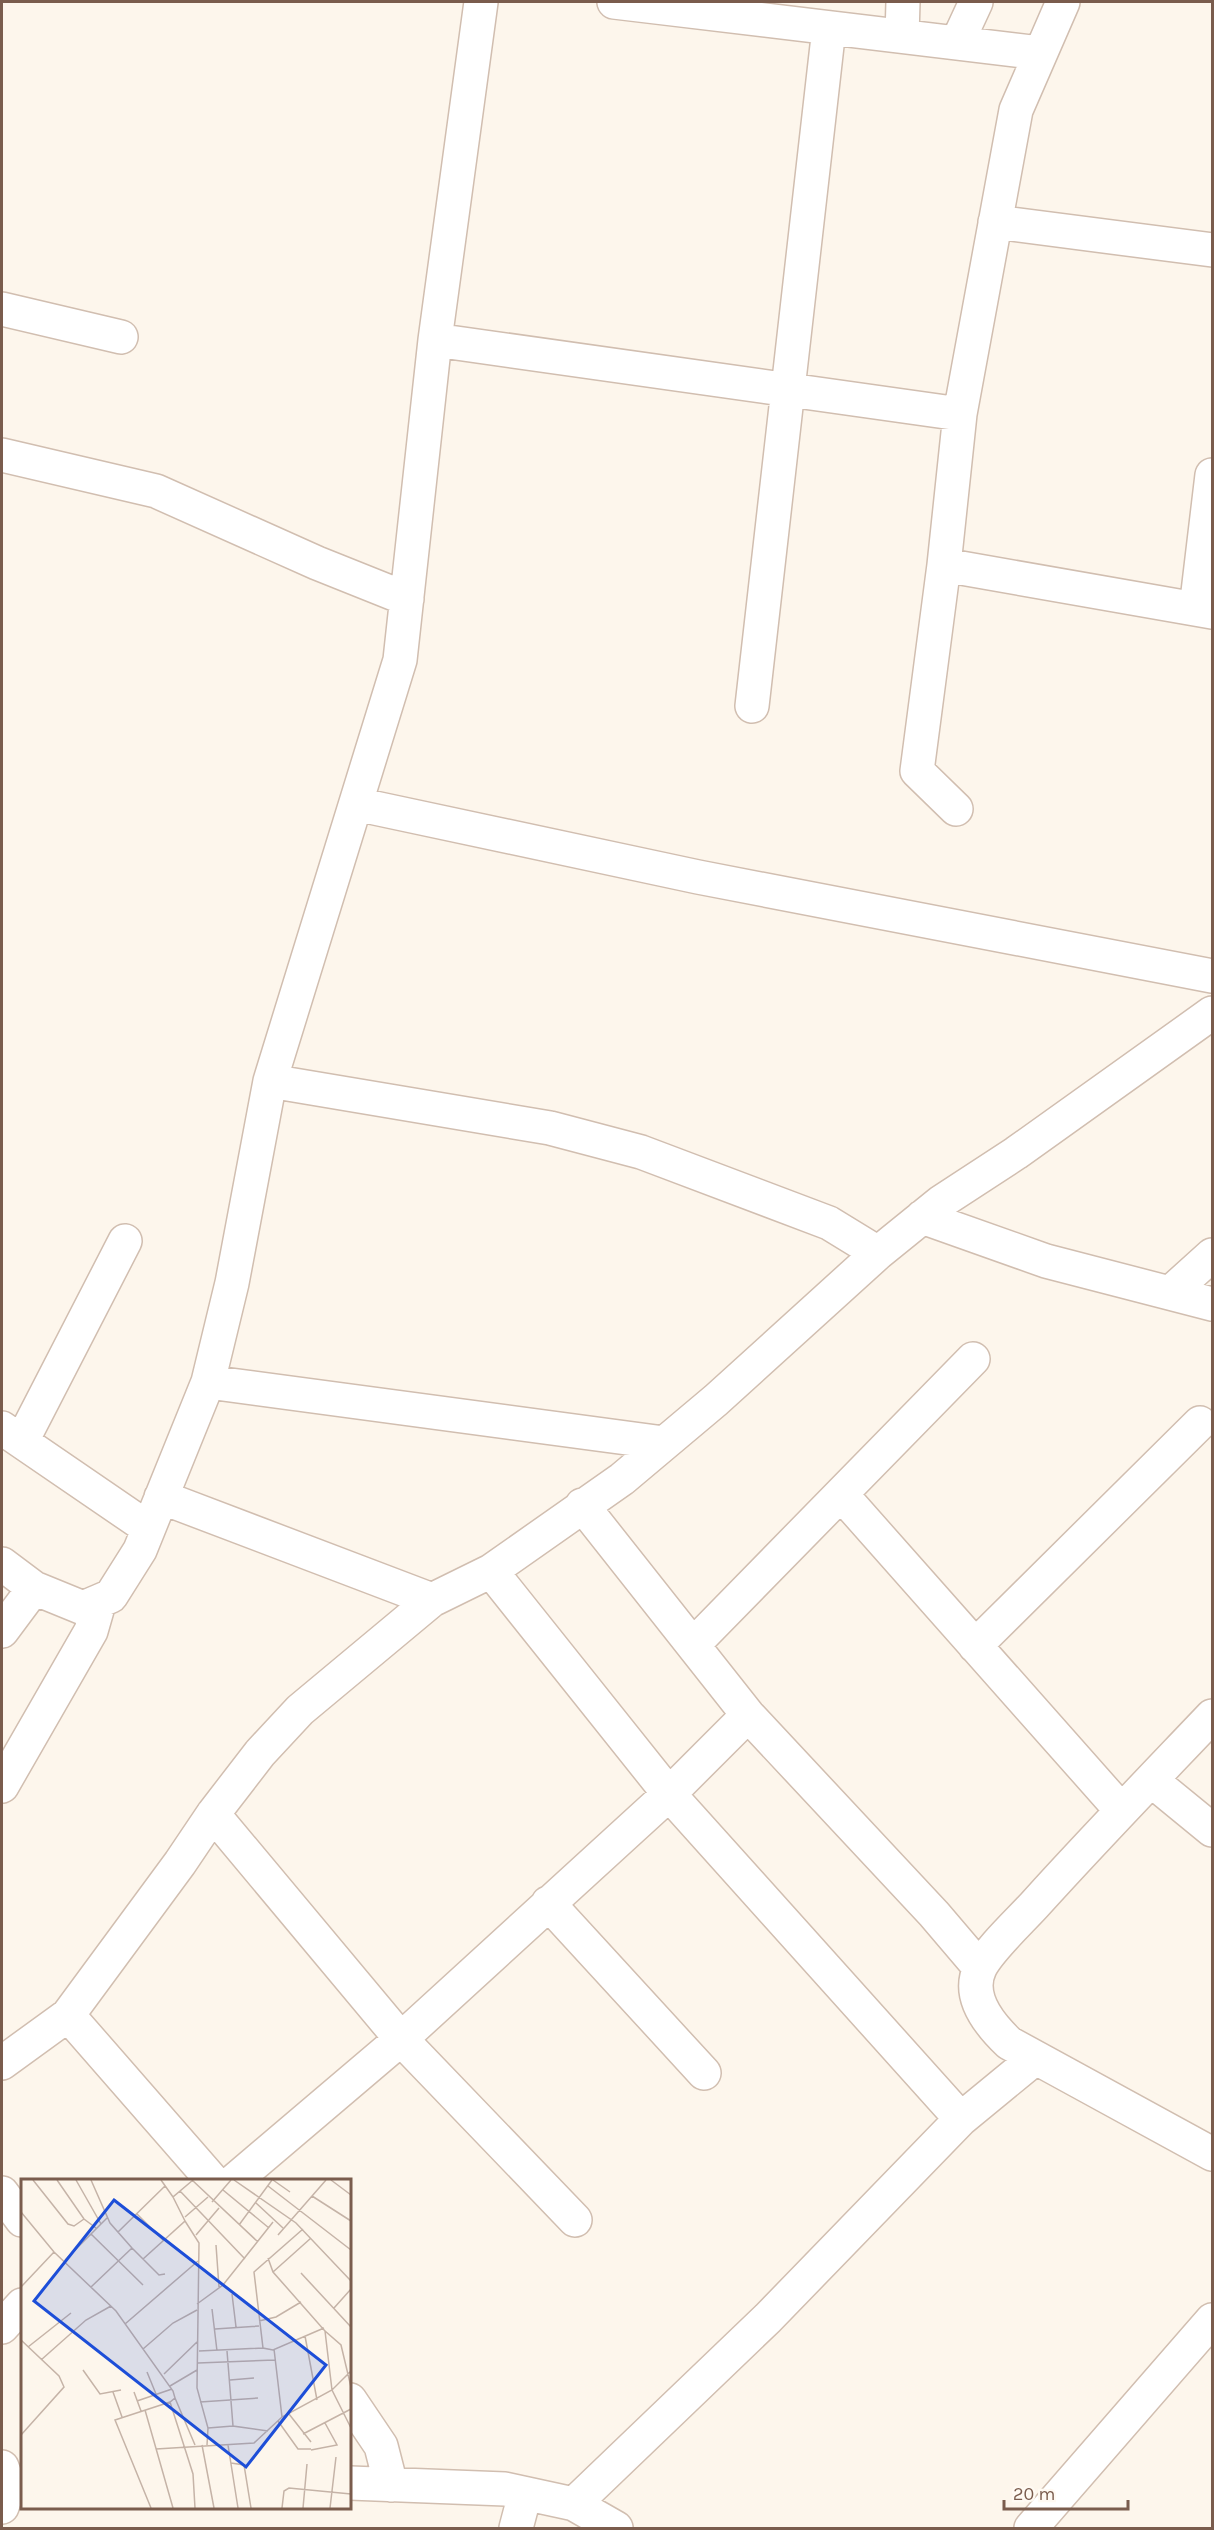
<svg xmlns="http://www.w3.org/2000/svg" width="1214" height="2530" viewBox="0 0 1214 2530" font-family="Karla,sans-serif">
<style>
.lines{fill:none;stroke-linecap:round;stroke-linejoin:round}
.minor-casing{stroke:#d1beb0;stroke-width:36}
.minor{stroke:#fff;stroke-width:33}
.inset-road{fill:none;stroke:#c5b3a7;stroke-width:1.5}
.view{fill:#1d4ed8;fill-opacity:0.15;stroke:#1d4ed8;stroke-width:3}
.inset-edge{fill:none;stroke:#7a5c4d;stroke-width:3}
</style>
<rect width="100%" height="100%" fill="#fdf6ec"/>
<g class="lines">
<g class="minor-casing">
<path id="minor" d="M 614,2 L 1040,53
M 902,36 L 903,2
M 957,43 L 976,2
M 995,222 L 1212,250
M 2,309 L 121,337
M 435,340 L 960,414 L 944,565 L 1212,612
M 960,414 L 1016,110 L 1063,2
M 2,455 L 156,491 L 317,563 L 407,599
M 944,565 L 917,771 L 956,809
M 1196,609 L 1212,475
M 752,706 L 829,28
M 356,804 L 698,877 L 1212,976
M 270,1081 L 550,1128 L 641,1152 L 829,1223 L 878,1253
M 922,1217 L 1046,1261 L 1212,1304
M 1170,1293 L 1212,1255
M 208,1382 L 664,1443
M 2,1428 L 148,1528
M 22,1441 L 125,1241
M 841,1494 L 1121,1810
M 161,1497 L 432,1600
M 582,1505 L 748,1715 L 934,1914 L 980,1968
M 2,1564 L 34,1588 L 83,1608 L 111,1596 L 140,1550 L 208,1382 L 232,1283 L 270,1081 L 400,660 L 435,340 L 481,2
M 491,1571 L 669,1794 L 961,2119
M 2,1631 L 34,1588
M 693,1645 L 973,1359
M 975,1646 L 1200,1423
M 1212,1716 C 1153,1778 1094,1839 1037,1902 C 1022,1919 989,1949 980,1968 C 966,1997 990,2025 1009,2043 L 1212,2154
M 1151,1780 L 1212,1830
M 2,1786 L 91,1631 L 99,1603
M 213,1814 L 401,2039 L 575,2220
M 548,1903 L 704,2073
M 68,2015 L 212,2180
M 2,2063 L 68,2015 L 180,1863 L 213,1814 L 260,1753 L 300,1710 L 432,1600 L 491,1571 L 622,1479 L 716,1400 L 878,1253 L 941,1202 L 1016,1153 L 1212,1013
M 235,2180 L 401,2039 L 669,1794 L 748,1715
M 2,2193 L 22,2220
M 2,2327 L 22,2305
M 350,2400 L 381,2446 L 391,2485
M 2,2467 L 9,2486 L 2,2507
M 350,2483 L 505,2489 L 574,2504 L 616,2528
M 574,2504 L 768,2318 L 961,2119 L 1034,2059
M 516,2528 L 525,2494
M 1031,2528 L 1212,2320"/>
</g>
<use href="#minor" class="minor"/>
</g>
<g transform="translate(21 2179)">
<rect width="330" height="330" fill="#fdf6ec"/>
<path class="inset-road" d="M 12,1 L 47,45 L 53,47 L 63,40M 36,1 L 63,40 L 75,49M 55,1 L 80,45M 70,1 L 89,44 L 111,69M 140,1 L 152,18M 171,1 L 237,63M 213,1 L 275,44 L 330,102M 252,1 L 269,13M 310,1 L 330,16M 247,7 L 330,71M 202,11 L 248,49M 159,12 L 224,80M 291,17 L 330,42M 191,23 L 210,1M 235,24 L 262,49M 0,33 L 33,73 L 95,132 L 152,212 L 154,219 L 149,223 L 94,241 L 130,329M 116,35 L 143,62M 164,38 L 187,18M 164,42 L 178,64 L 176,209 L 187,249 L 186,266M 218,46 L 251,1M 282,50 L 233,93 L 242,169 L 252,171 L 303,149M 97,53 L 144,7M 70,55 L 122,106M 175,56 L 198,29M 257,56 L 305,1M 195,66 L 198,108M 247,79 L 252,93 L 304,152 L 311,211 L 330,249M 122,80 L 138,96 L 144,95M 44,81 L 86,39M 252,93 L 290,59M 280,94 L 330,148M 0,108 L 33,73M 70,108 L 111,69 L 122,80 L 164,42 L 152,18 L 172,1M 211,115 L 215,148M 176,125 L 202,106 L 252,43M 313,129 L 330,110M 191,130 L 196,172M 238,142 L 255,138 L 280,123M 104,145 L 177,82M 194,150 L 238,147M 304,152 L 320,166 L 330,208M 284,157 L 296,221M 0,161 L 38,197 L 43,208 L 0,256M 7,168 L 50,134M 122,170 L 152,144 L 176,131M 253,170 L 261,238M 178,172 L 242,169M 206,172 L 212,247 L 247,252M 20,181 L 65,141 L 90,127M 177,184 L 254,181M 62,191 L 79,215 L 100,211M 126,193 L 135,215M 143,195 L 177,162M 209,201 L 233,199M 149,207 L 176,191M 92,213 L 101,238M 113,213 L 120,232M 154,219 L 174,266M 116,222 L 151,210M 149,223 L 172,295 L 174,329M 179,223 L 237,219M 124,231 L 152,329M 268,235 L 290,263M 257,242 L 277,270 L 290,270M 187,249 L 212,247M 282,255 L 330,230M 181,266 L 193,329M 207,266 L 217,329M 135,270 L 233,264 L 261,238 L 311,211 L 330,192M 290,271 L 316,266 L 304,244M 210,284 L 223,286 L 230,329M 261,329 L 263,312 L 268,309 L 330,315M 282,329 L 286,285M 309,329 L 315,278"/>
<path class="view" d="M 93,21 L 305,186 L 225,288 L 13,122 Z"/>
<rect width="330" height="330" class="inset-edge"/>
</g>
<rect width="1214" height="2530" fill="none" stroke="#7a5c4d" stroke-width="6"/>
<path d="M1004 2500v9h124v-9" fill="none" stroke="#7a5c4d" stroke-width="3"/>
<text x="1013" y="2500" font-size="18" fill="#7a5c4d" stroke="#fffaf3" stroke-width="4.5" paint-order="stroke">20 m</text>
</svg>
